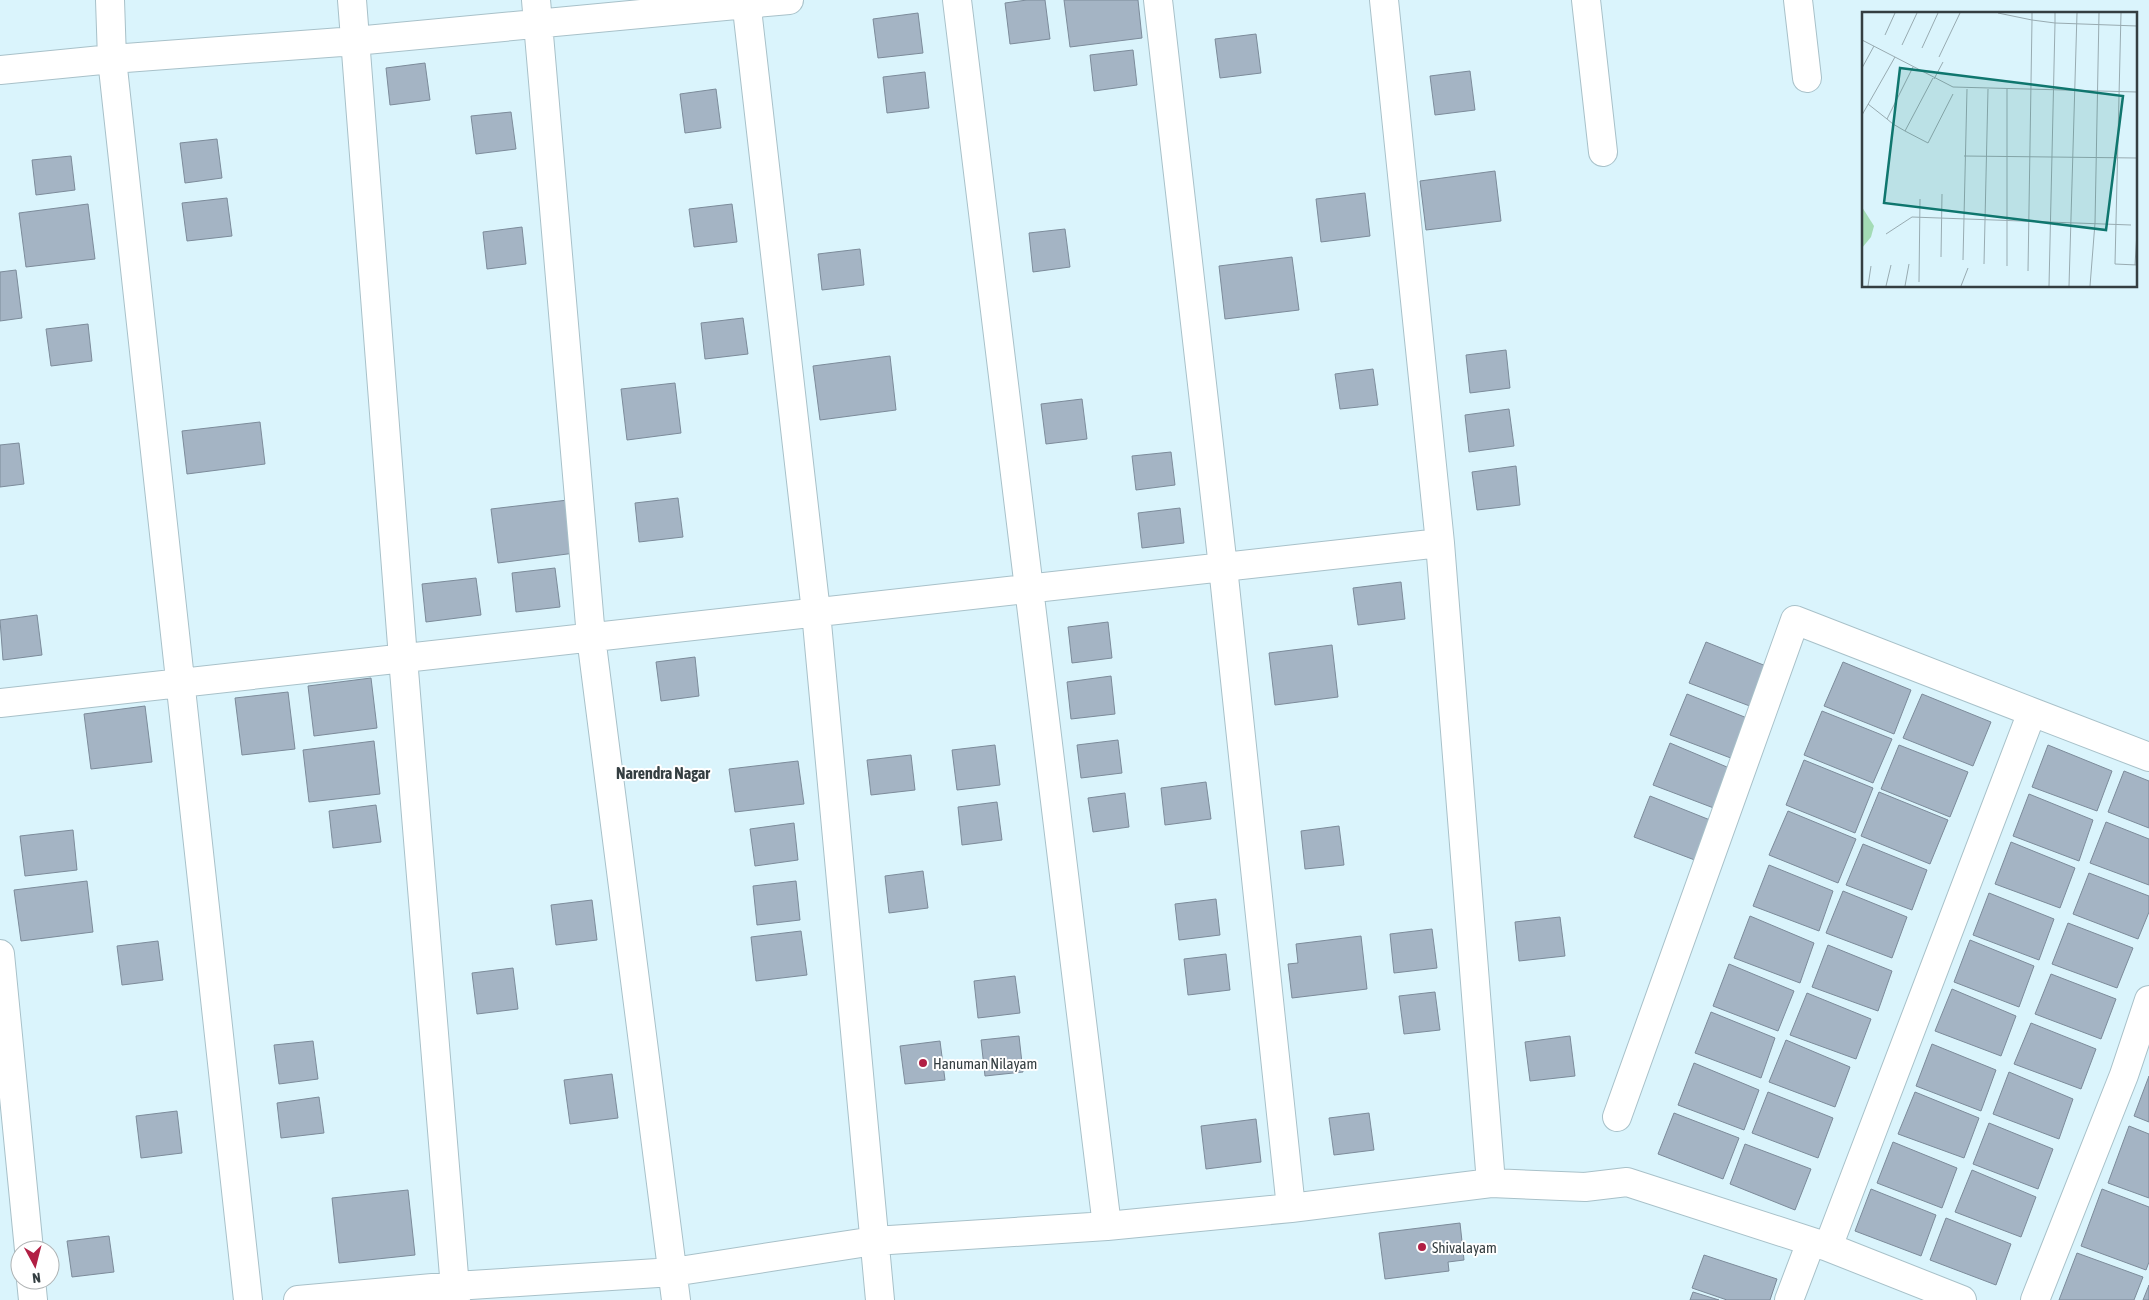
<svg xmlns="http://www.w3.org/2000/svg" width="2149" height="1300" viewBox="0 0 2149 1300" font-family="'Asap Condensed',sans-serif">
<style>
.building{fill:#a4b4c4;stroke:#7c8b9a}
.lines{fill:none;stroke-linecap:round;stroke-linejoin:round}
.minor-casing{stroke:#a8c1c9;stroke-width:30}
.minor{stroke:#fff;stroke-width:28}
.poi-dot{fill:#b11f44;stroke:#fff;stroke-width:2}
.labels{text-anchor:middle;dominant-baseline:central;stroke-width:4;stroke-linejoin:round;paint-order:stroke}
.poi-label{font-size:15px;fill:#343e41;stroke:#fff;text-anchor:start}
.neighbourhood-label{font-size:16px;font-weight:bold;fill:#343e41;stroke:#fff}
.inset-road{fill:none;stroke:#98abb1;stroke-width:1}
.view{fill:#0f766e;fill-opacity:0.15;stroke:#0f766e;stroke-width:2.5}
.inset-edge{fill:none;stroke:#343e41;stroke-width:2.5}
</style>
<rect width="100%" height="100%" fill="#daf4fc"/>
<path class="building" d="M 1027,0 L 1045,0 L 1050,39 L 1010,44 L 1005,3 Z
M 1064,0 L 1138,0 L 1142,38 L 1070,47 Z
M 918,13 L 923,53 L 878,58 L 873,19 Z
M 1256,34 L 1261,73 L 1220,78 L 1215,39 Z
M 1133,50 L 1137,85 L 1094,91 L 1090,55 Z
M 425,63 L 430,100 L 390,105 L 386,68 Z
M 1470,71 L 1475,110 L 1435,115 L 1430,76 Z
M 925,72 L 929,108 L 887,113 L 883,77 Z
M 716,89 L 721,128 L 685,133 L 680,94 Z
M 511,112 L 516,149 L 476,154 L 471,116 Z
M 217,139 L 222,178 L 185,183 L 180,143 Z
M 71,156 L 75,190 L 36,195 L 32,160 Z
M 1495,171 L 1501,221 L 1426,230 L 1420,181 Z
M 1365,193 L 1370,236 L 1321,242 L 1316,199 Z
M 227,198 L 232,236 L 187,241 L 182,203 Z
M 88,204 L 95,259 L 26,267 L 19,213 Z
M 732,204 L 737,242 L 694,247 L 689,209 Z
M 522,227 L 526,264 L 487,269 L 483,232 Z
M 1065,229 L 1070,267 L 1033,272 L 1029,233 Z
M 860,249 L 864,285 L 822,290 L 818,254 Z
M 1292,257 L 1299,310 L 1225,319 L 1219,266 Z
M 16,270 L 22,318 L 0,321 L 0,272 Z
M 743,318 L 748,354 L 705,359 L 701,323 Z
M 88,324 L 92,361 L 51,366 L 46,329 Z
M 1506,350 L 1510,388 L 1470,393 L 1466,355 Z
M 890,356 L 896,410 L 820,420 L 813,366 Z
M 1373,369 L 1378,405 L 1340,409 L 1335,374 Z
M 675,383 L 681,433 L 627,440 L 621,389 Z
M 1082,399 L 1087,439 L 1046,444 L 1041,404 Z
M 1509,409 L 1514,446 L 1469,452 L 1465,415 Z
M 260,422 L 265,464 L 187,474 L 182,431 Z
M 19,443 L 24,484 L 0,487 L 0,445 Z
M 1171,452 L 1175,485 L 1136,490 L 1132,456 Z
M 1516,466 L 1520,505 L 1477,510 L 1472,472 Z
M 678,498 L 683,537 L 639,542 L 635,503 Z
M 568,500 L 575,553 L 498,563 L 491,509 Z
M 1180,508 L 1184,543 L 1142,548 L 1138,513 Z
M 555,568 L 560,607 L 516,612 L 512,573 Z
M 476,578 L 481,615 L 426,622 L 422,584 Z
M 1401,582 L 1405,619 L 1358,625 L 1353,588 Z
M 37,615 L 42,655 L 3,660 L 0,620 Z
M 1108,622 L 1112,658 L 1072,663 L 1068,627 Z
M 1706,642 L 1771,668 L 1755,708 L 1689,683 Z
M 1332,645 L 1338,697 L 1275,705 L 1269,653 Z
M 695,657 L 699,696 L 661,701 L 656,662 Z
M 1843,662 L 1911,690 L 1894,734 L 1824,706 Z
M 1111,676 L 1115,714 L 1071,719 L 1067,682 Z
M 371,678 L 377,728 L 314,736 L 308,686 Z
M 288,692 L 295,749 L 242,755 L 235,698 Z
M 1687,694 L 1752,720 L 1736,760 L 1670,735 Z
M 1922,694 L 1991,722 L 1973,766 L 1903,738 Z
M 145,706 L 152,762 L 91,769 L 84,714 Z
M 1822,711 L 1892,739 L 1873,783 L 1804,755 Z
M 1118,740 L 1122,773 L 1081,778 L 1077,745 Z
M 374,741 L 380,794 L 309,802 L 303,750 Z
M 1670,743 L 1734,770 L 1719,810 L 1653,785 Z
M 995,745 L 1000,785 L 957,790 L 952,750 Z
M 1899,745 L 1968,772 L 1950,817 L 1881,789 Z
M 2048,745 L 2112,771 L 2097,811 L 2032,787 Z
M 911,755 L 915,790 L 871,795 L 867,760 Z
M 1804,760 L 1873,788 L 1855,833 L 1786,805 Z
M 798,761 L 804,804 L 735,812 L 729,769 Z
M 2124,771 L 2149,781 L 2149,828 L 2108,812 Z
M 1206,782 L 1211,819 L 1165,825 L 1161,788 Z
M 1879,792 L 1948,820 L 1930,864 L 1861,836 Z
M 1125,793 L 1129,827 L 1093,832 L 1088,798 Z
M 2029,794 L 2093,820 L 2079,861 L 2013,836 Z
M 1650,796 L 1715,822 L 1700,862 L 1634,837 Z
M 997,802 L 1002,840 L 962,845 L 958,807 Z
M 376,805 L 381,842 L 333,848 L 329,811 Z
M 1788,811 L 1856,839 L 1838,883 L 1769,855 Z
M 2106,822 L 2149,839 L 2149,885 L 2090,863 Z
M 794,823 L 798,860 L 755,866 L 750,829 Z
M 1339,826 L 1344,865 L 1305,869 L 1301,831 Z
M 73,830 L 77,870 L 25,876 L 20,836 Z
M 2011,842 L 2075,868 L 2060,908 L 1995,884 Z
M 1863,844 L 1927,870 L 1912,910 L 1846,885 Z
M 1769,865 L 1833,891 L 1819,931 L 1753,906 Z
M 923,871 L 928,908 L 889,913 L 885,876 Z
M 2089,873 L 2149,896 L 2149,912 L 2138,939 L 2073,914 Z
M 87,881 L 93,932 L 21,941 L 14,890 Z
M 796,881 L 800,920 L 757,925 L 753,886 Z
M 1843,891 L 1907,917 L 1892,958 L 1826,933 Z
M 1989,893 L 2054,919 L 2039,960 L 1973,935 Z
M 1216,899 L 1220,935 L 1179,940 L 1175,904 Z
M 592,900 L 597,940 L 556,945 L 551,905 Z
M 1750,916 L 1814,943 L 1800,983 L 1734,958 Z
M 1560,917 L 1565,956 L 1519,961 L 1515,922 Z
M 2068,923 L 2133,948 L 2117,988 L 2052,964 Z
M 1432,929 L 1437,968 L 1394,973 L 1390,934 Z
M 801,931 L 807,975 L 756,981 L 751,937 Z
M 1361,936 L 1367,989 L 1292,998 L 1288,964 L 1298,963 L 1296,944 Z
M 1970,940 L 2034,966 L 2019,1007 L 1954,982 Z
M 158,941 L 163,980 L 122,985 L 117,946 Z
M 1828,945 L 1892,971 L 1878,1011 L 1812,987 Z
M 1226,954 L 1230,990 L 1188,995 L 1184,959 Z
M 1729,964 L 1794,991 L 1778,1031 L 1713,1006 Z
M 513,968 L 518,1009 L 477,1014 L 472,973 Z
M 2051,974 L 2116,999 L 2101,1039 L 2035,1014 Z
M 1015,976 L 1020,1013 L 978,1018 L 974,981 Z
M 1952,989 L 2016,1016 L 2001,1056 L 1935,1031 Z
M 1435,992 L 1440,1030 L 1404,1034 L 1399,996 Z
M 1807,993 L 1871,1019 L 1856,1059 L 1790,1035 Z
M 1711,1012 L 1775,1038 L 1761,1078 L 1695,1053 Z
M 2031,1023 L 2096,1049 L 2081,1089 L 2014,1064 Z
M 1019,1036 L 1023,1072 L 985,1076 L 981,1040 Z
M 1570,1036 L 1575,1076 L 1530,1081 L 1525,1042 Z
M 1786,1040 L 1850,1067 L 1835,1107 L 1769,1082 Z
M 313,1041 L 318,1079 L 279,1084 L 274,1045 Z
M 940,1041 L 945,1080 L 905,1084 L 900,1046 Z
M 1932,1044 L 1996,1070 L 1981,1111 L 1916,1086 Z
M 1694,1063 L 1759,1090 L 1744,1130 L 1678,1105 Z
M 2009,1072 L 2073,1099 L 2059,1139 L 1993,1114 Z
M 612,1074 L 618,1118 L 570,1124 L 564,1080 Z
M 2149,1076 L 2149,1122 L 2134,1116 Z
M 1768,1092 L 1833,1118 L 1818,1158 L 1752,1133 Z
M 1915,1092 L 1979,1118 L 1964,1158 L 1898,1134 Z
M 319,1097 L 324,1133 L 281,1138 L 277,1103 Z
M 177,1111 L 182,1153 L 141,1158 L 136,1116 Z
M 1369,1113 L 1374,1150 L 1334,1155 L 1329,1118 Z
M 1674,1113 L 1739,1138 L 1723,1179 L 1658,1154 Z
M 1256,1119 L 1261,1162 L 1206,1169 L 1201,1126 Z
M 1989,1123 L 2053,1149 L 2038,1189 L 1973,1164 Z
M 2129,1126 L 2149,1134 L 2149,1198 L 2108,1183 Z
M 1893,1142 L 1957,1168 L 1942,1208 L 1877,1183 Z
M 1745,1144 L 1811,1169 L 1795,1210 L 1730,1184 Z
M 1972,1170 L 2036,1197 L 2021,1237 L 1955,1212 Z
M 1871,1189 L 1936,1215 L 1921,1256 L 1855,1231 Z
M 2102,1189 L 2149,1207 L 2149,1262 L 2146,1270 L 2081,1246 Z
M 408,1190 L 415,1255 L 339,1263 L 332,1198 Z
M 1946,1218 L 2011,1244 L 1996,1285 L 1930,1260 Z
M 1460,1223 L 1464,1260 L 1448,1262 L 1449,1271 L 1385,1279 L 1379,1233 Z
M 109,1236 L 114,1272 L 72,1277 L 67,1241 Z
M 2077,1253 L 2143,1277 L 2134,1300 L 2059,1300 Z
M 1704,1255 L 1777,1279 L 1770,1300 L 1727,1300 L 1692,1288 Z
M 2149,1285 L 2149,1300 L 2143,1300 Z
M 1693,1292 L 1719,1300 L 1690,1300 Z"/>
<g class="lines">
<g class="minor-casing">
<path id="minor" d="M 110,0 L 112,59 L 248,1300
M 352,0 L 403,658 L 456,1300
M 536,0 L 591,637 L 676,1300
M 746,0 L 816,612 L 880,1300
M 957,0 L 1107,1226
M 1158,0 L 1223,567 L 1291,1208
M 1384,0 L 1440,543 L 1491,1183
M 1586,0 L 1603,152
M 1798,0 L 1807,78
M 0,70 L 112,59 L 355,41 L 789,0
M 0,703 L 1440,543
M 0,954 L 29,1250
M 1617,1117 L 1795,620 L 2032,712
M 1828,1247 L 2032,712 L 2149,757
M 31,1280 L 33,1300
M 298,1300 L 455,1286 L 673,1272 L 874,1241 L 1107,1226 L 1291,1208 L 1491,1183 L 1585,1187 L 1627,1182 L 1828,1247 L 1962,1300
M 1789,1300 L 1811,1242
M 2035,1300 L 2124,1075 L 2149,1000"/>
</g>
<use href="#minor" class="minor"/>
</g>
<g class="poi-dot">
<circle cx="923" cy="1063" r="5"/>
<circle cx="1422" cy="1247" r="5"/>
</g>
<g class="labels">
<g class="poi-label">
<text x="933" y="1063">Hanuman Nilayam</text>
<text x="1432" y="1247">Shivalayam</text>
</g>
<g class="neighbourhood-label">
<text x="663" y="773">Narendra Nagar</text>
</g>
</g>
<g transform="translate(1862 12)">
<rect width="275" height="275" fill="#daf4fc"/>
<path d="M 0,195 L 12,214 L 9,225 L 0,236 Z" fill="#a3dbb5"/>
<path class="inset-road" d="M 136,1 L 170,8 L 166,259M 170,1 L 170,8 L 193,11 L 193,1M 259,1 L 253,252 L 275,253M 23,23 L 33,1M 0,28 L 91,75 L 275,80M 40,33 L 55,1M 60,36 L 76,1M 77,45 L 98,1M 51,55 L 25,107 L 31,112 L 43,119 L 71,66M 0,56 L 12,34M 72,67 L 81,50M 6,92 L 25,107M 0,103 L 33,45M 43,119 L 66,131 L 91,82M 102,144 L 275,146M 24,222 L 50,205 L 269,213M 79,245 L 80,182M 101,248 L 105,77M 122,252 L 126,77M 273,253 L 275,220M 145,254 L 145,77M 57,270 L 58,187M 6,274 L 9,254M 24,274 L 29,253M 43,274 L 47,252M 99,274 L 106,256M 187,274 L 193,11 L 275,14M 207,274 L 215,1M 228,274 L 233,211 L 237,1"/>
<path class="view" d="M 38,56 L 261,84 L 244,218 L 22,191 Z"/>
<rect width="275" height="275" class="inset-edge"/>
</g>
<g transform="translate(35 1265) rotate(173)"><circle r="24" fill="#ffffff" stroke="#aeb2b3"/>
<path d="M0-4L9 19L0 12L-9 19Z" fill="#b11f44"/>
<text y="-8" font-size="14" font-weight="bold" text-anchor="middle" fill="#343e41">N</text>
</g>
</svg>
